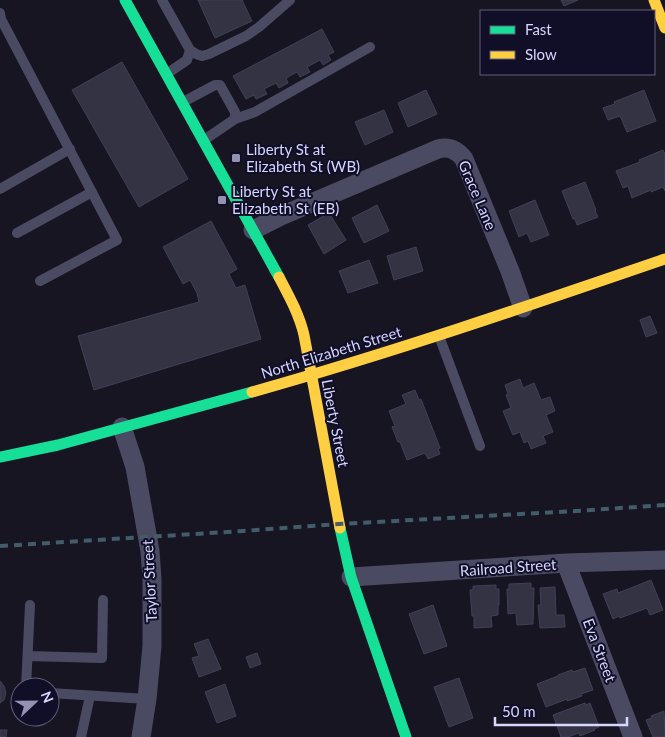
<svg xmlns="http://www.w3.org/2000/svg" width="665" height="737" viewBox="0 0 665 737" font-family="Lato,sans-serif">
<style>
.building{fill:#343344;stroke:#414056}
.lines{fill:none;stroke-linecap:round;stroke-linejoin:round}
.lane{stroke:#4a4b62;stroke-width:10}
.street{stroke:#4a4b62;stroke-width:19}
.fast{stroke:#16e098;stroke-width:11}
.slow{stroke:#ffcf43;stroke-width:11}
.rail{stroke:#425c6a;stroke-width:4;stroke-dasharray:8 6;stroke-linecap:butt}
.poi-dot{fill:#9392b1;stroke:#110f27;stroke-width:2}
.labels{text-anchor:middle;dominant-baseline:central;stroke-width:4;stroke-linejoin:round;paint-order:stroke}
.poi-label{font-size:15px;fill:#d6d6ff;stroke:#110f27;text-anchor:start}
.street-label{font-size:15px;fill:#d6d6ff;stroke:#110f27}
</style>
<rect width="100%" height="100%" fill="#161521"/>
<path class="building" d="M 198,0 L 242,0 L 252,21 L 215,38 Z
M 561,0 L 578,0 L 564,6 Z
M 322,29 L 334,52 L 328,55 L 331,60 L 323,65 L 320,60 L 307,67 L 310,72 L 300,77 L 297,72 L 286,78 L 288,83 L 279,88 L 276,83 L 264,89 L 267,94 L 256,99 L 254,95 L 246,99 L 233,76 Z
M 122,62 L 188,179 L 139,207 L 72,90 Z
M 426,90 L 437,114 L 408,127 L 398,103 Z
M 644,90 L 656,121 L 627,132 L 620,116 L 608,120 L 603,108 L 615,104 L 614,102 Z
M 384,110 L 393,132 L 365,145 L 355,122 Z
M 663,150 L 665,154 L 665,191 L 663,187 L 651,192 L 651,190 L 632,198 L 628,186 L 623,188 L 616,171 L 640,162 L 639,160 Z
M 585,182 L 596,210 L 595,211 L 598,217 L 577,225 L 575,219 L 573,219 L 562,191 Z
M 535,200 L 549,235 L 531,242 L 527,233 L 519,237 L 509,211 Z
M 377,205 L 389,231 L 364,243 L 352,218 Z
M 329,213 L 346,240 L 324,254 L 308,225 Z
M 211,221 L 237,269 L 229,274 L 236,288 L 245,285 L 261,339 L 94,390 L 78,336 L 199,302 L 197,293 L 190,280 L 183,284 L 163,247 Z
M 416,247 L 423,271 L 394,280 L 387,256 Z
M 369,260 L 378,283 L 348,293 L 339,271 Z
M 650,316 L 657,333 L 646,337 L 640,320 Z
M 520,379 L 523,388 L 534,383 L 541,400 L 550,397 L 555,411 L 546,415 L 553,432 L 543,436 L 546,443 L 531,449 L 528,441 L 524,443 L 520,432 L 513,435 L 503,411 L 511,408 L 506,395 L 508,394 L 505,385 Z
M 415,390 L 419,400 L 421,399 L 440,448 L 438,449 L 440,454 L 428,459 L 425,453 L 407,460 L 400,442 L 398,442 L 392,427 L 395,426 L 389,411 L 406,404 L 402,395 Z
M 651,580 L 663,610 L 650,615 L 647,608 L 620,618 L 619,616 L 613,619 L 603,594 L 617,589 L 618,593 Z
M 531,583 L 531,588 L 534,588 L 533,624 L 517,625 L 516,613 L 508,614 L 507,589 L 509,589 L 509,584 Z
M 496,585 L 496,589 L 499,589 L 499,605 L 498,605 L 498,615 L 491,616 L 492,627 L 474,628 L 474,616 L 472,616 L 470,590 L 473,590 L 473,586 Z
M 555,587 L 556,615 L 564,615 L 565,627 L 540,628 L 538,605 L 541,605 L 540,588 Z
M 433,605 L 447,646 L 424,654 L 409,614 Z
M 208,639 L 221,669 L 199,677 L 192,658 L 199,656 L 194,644 Z
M 257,653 L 261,664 L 250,668 L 246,657 Z
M 585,668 L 593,690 L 581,694 L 582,696 L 567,701 L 567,699 L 546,707 L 537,684 L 558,676 L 558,675 L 572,670 L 573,672 Z
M 459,678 L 473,718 L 449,727 L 434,687 Z
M 0,681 L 4,686 L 6,693 L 4,700 L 0,703 Z
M 225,684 L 236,716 L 217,723 L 205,692 Z
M 585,703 L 586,705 L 590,703 L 599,727 L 594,729 L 595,730 L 580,736 L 579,733 L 568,737 L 561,737 L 553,715 Z
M 664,711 L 665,737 L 653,737 L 646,720 L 652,718 L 651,716 Z
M 0,730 L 7,730 L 6,737 L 0,737 Z"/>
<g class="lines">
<path class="lane" d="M 162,0 L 190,50 L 187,60 L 168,73
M 0,13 L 1,19 L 117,240 L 40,281
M 190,50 L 196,54 L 202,56 L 209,54 L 246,36 L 259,27 L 290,0
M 183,102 L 215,85 L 220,85 L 235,112 L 235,119 L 204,140
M 235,119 L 255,112 L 370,47
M 0,189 L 70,149
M 17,233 L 92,192
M 439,336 L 480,446
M 28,656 L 102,658 L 103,600
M 26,687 L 30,605
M 50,693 L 147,699
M 81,737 L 90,696"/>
<path class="street" d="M 253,230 L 281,216 L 438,149 C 449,146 457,150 464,159 L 510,271 L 523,308
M 122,427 L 135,467 L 150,551 L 152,579 L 152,646 L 147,699 L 141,737
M 566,563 L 633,737
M 351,577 L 566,563 L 665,560"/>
<path class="fast" d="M 125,0 L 279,277
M 0,457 L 58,445 L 252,392
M 340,528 L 351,577 L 406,737"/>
<path class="slow" d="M 654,0 L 665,28
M 279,277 C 289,296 299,314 304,335 L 340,528
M 252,392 C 391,353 528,306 665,259"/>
<path class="rail" d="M 0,546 L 243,531 L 339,524 L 576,511 L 665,505"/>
</g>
<g class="poi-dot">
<rect x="231" y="153" width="10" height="10" rx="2.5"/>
<rect x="217" y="195" width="10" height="10" rx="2.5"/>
</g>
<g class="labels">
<g class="poi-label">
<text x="246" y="149">Liberty St at<tspan x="246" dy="17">Elizabeth St (WB)</tspan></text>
<text x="232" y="191">Liberty St at<tspan x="232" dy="17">Elizabeth St (EB)</tspan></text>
</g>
<g class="street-label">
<text transform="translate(478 195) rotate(67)">Grace Lane</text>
<text transform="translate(331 352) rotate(-17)">North Elizabeth Street</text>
<text transform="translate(336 423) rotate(79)">Liberty Street</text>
<text transform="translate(508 567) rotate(-4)">Railroad Street</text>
<text transform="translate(149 581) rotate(-93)">Taylor Street</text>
<text transform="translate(600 650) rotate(69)">Eva Street</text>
</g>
</g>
<rect x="480" y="10" width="175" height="65" fill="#110f27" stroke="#605f7d"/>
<rect x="490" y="26" width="25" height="8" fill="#16e098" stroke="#605f7d"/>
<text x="525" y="35" font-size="15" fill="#d6d6ff">Fast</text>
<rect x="490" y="51" width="25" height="8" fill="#ffcf43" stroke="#605f7d"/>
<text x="525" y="60" font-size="15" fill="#d6d6ff">Slow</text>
<g transform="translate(35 702) rotate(68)"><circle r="24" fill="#110f27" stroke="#605f7d"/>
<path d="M0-4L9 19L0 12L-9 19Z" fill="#9392b1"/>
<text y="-8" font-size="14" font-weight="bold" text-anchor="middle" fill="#d6d6ff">N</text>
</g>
<path d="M495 717v8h132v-8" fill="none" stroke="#d6d6ff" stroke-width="2.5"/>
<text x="502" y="717" font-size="15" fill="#d6d6ff" stroke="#110f27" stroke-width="4" paint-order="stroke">50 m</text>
</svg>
